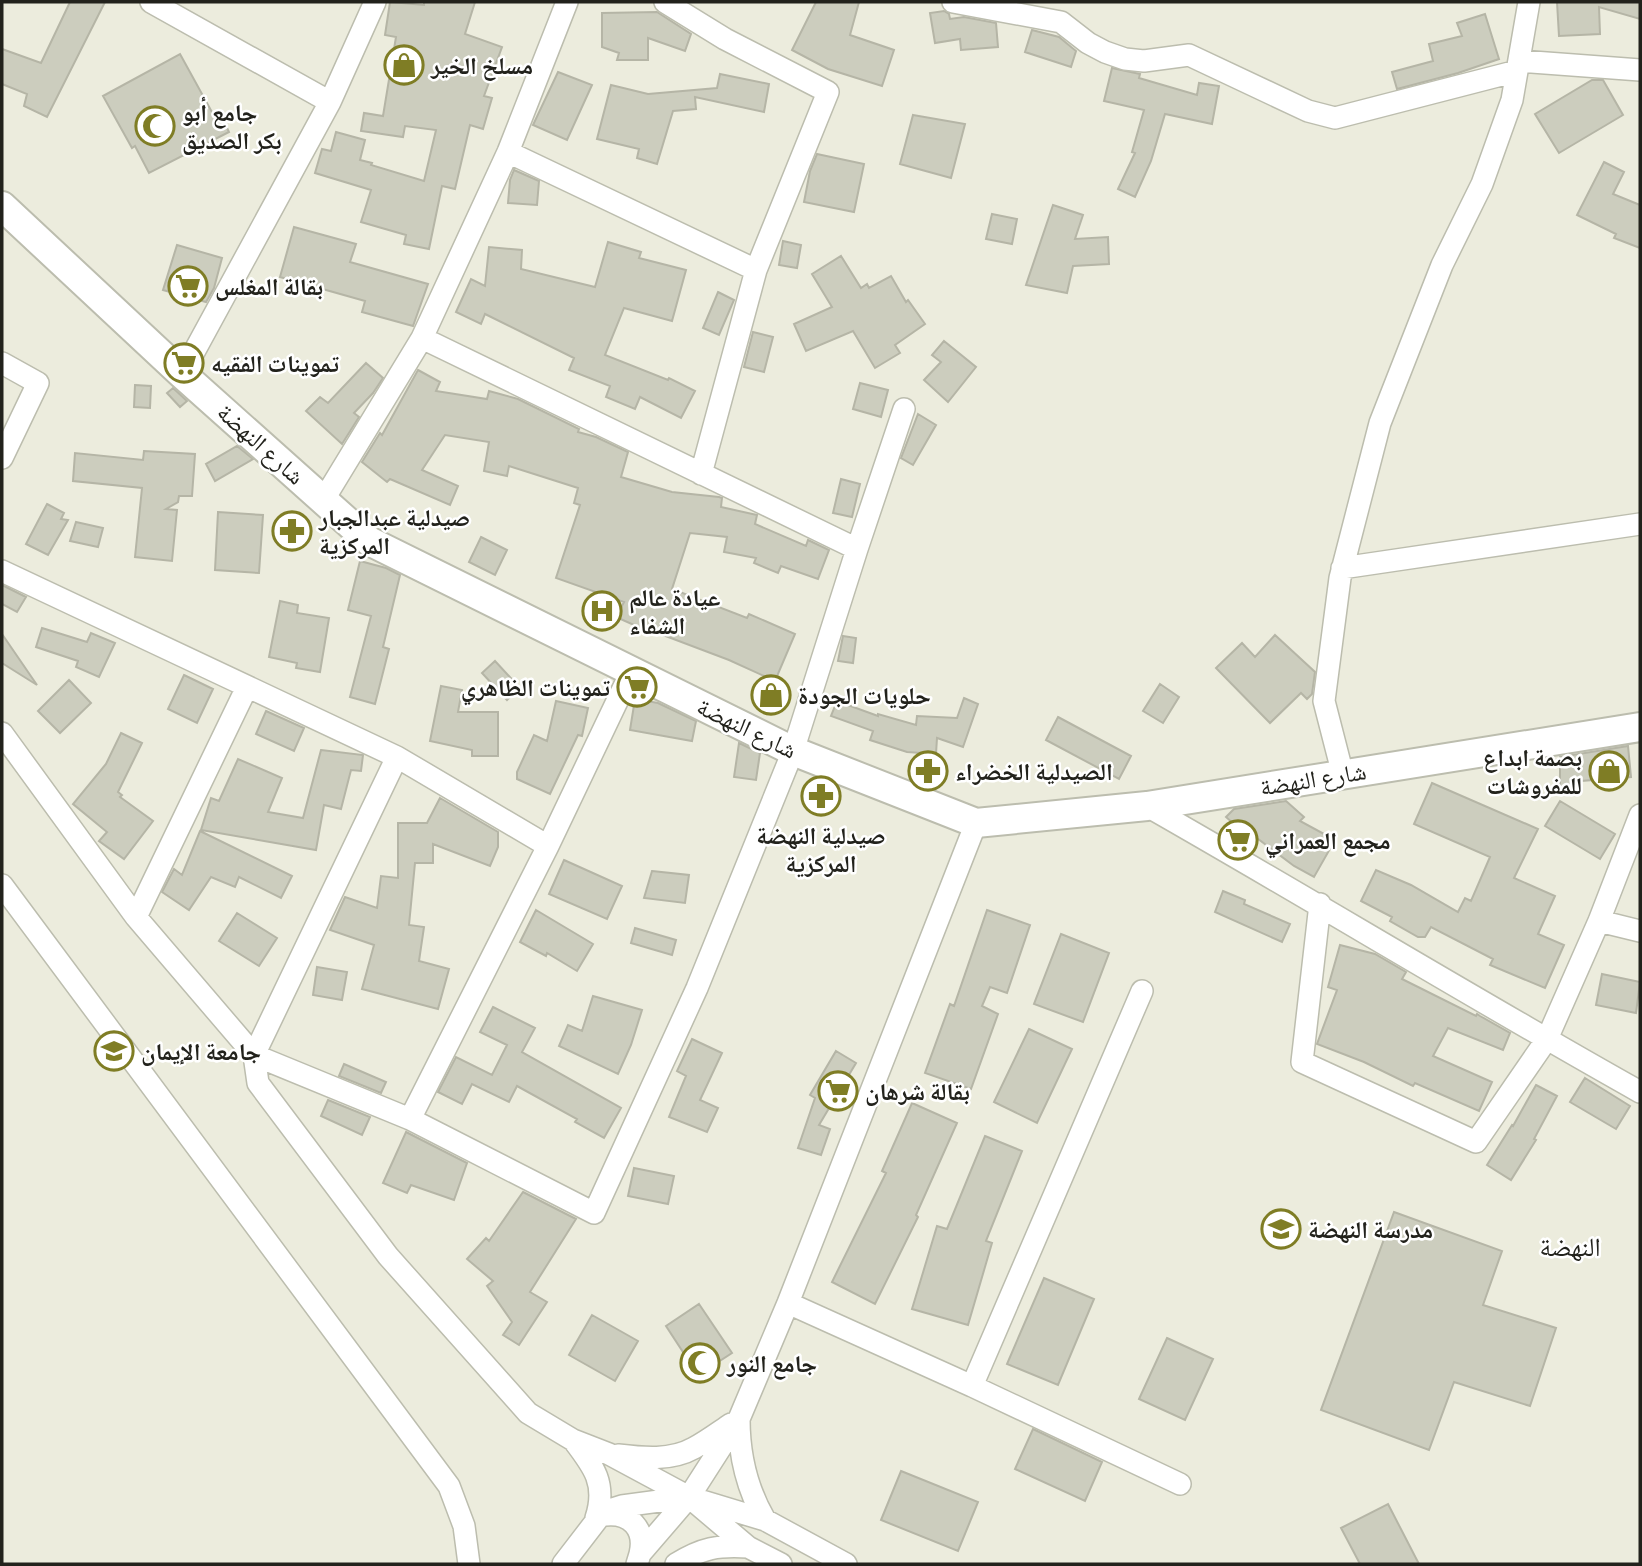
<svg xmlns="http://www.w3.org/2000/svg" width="1642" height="1566" viewBox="0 0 1642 1566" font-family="'PT Sans Narrow','Noto Naskh Arabic',sans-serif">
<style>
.building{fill:#cccdbe;stroke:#b5b5a6;stroke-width:2}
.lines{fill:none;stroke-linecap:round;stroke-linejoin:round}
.minor-casing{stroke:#bcbdae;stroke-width:24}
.tertiary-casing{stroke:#bcbdae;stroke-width:32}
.minor{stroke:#fff;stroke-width:21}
.tertiary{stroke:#fff;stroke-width:28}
.labels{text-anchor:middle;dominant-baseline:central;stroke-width:5;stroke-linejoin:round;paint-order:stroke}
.poi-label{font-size:24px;font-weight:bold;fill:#22221c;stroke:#fff;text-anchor:start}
.street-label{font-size:24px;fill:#22221c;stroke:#fff}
.neighbourhood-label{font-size:26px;fill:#22221c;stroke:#fff}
</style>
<rect width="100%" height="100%" fill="#ececdd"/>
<path class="building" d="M 70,2 L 105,2 L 47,117 L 24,106 L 27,94 L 2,84 L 2,49 L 41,63 Z
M 390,2 L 424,5 L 424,2 L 475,2 L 465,34 L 502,47 L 484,96 L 492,98 L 483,129 L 470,125 L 455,189 L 442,186 L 429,249 L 404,244 L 406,235 L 361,222 L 371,190 L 315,173 L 322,149 L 331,151 L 336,132 L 365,140 L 360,160 L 372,163 L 371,165 L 424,181 L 436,130 L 405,126 L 403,137 L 361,131 L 364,113 L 383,116 L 396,37 L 385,35 Z
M 816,2 L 859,2 L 850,35 L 894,50 L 882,86 L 828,69 L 792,50 Z
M 1557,2 L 1640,2 L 1640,19 L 1599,7 L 1600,34 L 1559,36 Z
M 944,11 L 949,14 L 950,19 L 964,17 L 996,23 L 998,47 L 961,50 L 960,39 L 935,43 L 930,13 Z
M 657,12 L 691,34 L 685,51 L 648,38 L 648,60 L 617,60 L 619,53 L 602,47 L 602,13 Z
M 1485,14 L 1499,59 L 1458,73 L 1397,89 L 1392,72 L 1433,61 L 1429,44 L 1462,36 L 1457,23 Z
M 1032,30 L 1059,37 L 1076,51 L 1071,67 L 1025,52 Z
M 180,54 L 213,114 L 219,111 L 229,132 L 149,173 L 135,146 L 132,148 L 103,96 Z
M 1112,68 L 1140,74 L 1139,78 L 1197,95 L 1199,83 L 1219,86 L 1212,124 L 1165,114 L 1151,161 L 1135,197 L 1118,189 L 1135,153 L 1132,152 L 1144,110 L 1104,101 Z
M 558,72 L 592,85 L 567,140 L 533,125 Z
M 720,74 L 769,84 L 764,112 L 695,97 L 696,109 L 673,111 L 657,164 L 637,158 L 639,149 L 597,139 L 611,85 L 648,94 L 717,88 Z
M 1592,80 L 1603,80 L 1623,115 L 1559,153 L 1535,114 Z
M 913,115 L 965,124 L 951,178 L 900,164 Z
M 817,154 L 864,164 L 854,212 L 804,202 L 810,171 Z
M 1604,162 L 1624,172 L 1613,194 L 1640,205 L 1640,248 L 1614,238 L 1616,234 L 1577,215 Z
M 514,170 L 539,181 L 537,205 L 508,203 L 510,180 Z
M 1053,205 L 1083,215 L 1075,239 L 1108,237 L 1109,264 L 1073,266 L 1067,293 L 1026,285 Z
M 992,214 L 1017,219 L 1012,244 L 986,239 Z
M 294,227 L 356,244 L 350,262 L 428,284 L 413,326 L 362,312 L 365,301 L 280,277 Z
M 783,241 L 801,245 L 797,268 L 779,265 Z
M 608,242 L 641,252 L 639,258 L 686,270 L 672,321 L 624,308 L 605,355 L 668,380 L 669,378 L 695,391 L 681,418 L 640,397 L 635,409 L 606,397 L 610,386 L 569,370 L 574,358 L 485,314 L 481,324 L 456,312 L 471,279 L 485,286 L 489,247 L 522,250 L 521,269 L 595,287 Z
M 177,245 L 222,258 L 214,288 L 206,302 L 163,290 Z
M 841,256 L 861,288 L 867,284 L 869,288 L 891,276 L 906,302 L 908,300 L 925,324 L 895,345 L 900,353 L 875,368 L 853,331 L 806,351 L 794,324 L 832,307 L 812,274 Z
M 718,292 L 734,300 L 719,335 L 703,328 Z
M 753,332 L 773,337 L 764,372 L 744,367 Z
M 944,341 L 976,367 L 948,402 L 924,380 L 941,362 L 932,355 Z
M 366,363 L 383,378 L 373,393 L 354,413 L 359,417 L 342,444 L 306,411 L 320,397 L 328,403 Z
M 418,370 L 440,382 L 436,391 L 487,399 L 489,391 L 518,399 L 579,429 L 578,432 L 596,437 L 628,452 L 621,477 L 672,492 L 719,497 L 722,498 L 721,507 L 757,515 L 755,524 L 806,546 L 808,540 L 829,550 L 818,579 L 781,566 L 778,573 L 754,563 L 756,558 L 724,552 L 727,537 L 690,533 L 672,589 L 747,618 L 749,614 L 795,634 L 775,681 L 729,660 L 655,632 L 654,634 L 616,617 L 624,602 L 556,578 L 580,505 L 574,503 L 578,488 L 509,466 L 507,476 L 484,471 L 489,442 L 445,435 L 422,470 L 458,486 L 450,505 L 390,479 L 387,482 L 362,462 L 380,433 L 382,435 Z
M 860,383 L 888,390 L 881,417 L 853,409 Z
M 135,385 L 151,386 L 150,408 L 134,407 Z
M 173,388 L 187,401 L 180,407 L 167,393 Z
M 918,414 L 936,425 L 913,465 L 901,458 Z
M 237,446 L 253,459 L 215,481 L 206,464 Z
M 144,451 L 195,454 L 192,496 L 179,496 L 178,502 L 166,509 L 177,510 L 172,561 L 135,557 L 142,488 L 73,481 L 75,453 L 143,460 Z
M 841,479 L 860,484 L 852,517 L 833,513 Z
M 47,504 L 64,513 L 61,519 L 68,520 L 48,555 L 26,544 Z
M 218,512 L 263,515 L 259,573 L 215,570 Z
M 76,522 L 103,528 L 98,547 L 70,541 Z
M 481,537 L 507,550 L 495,575 L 469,562 Z
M 360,561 L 386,568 L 400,575 L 383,647 L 389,649 L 375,704 L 350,697 L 371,616 L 348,610 Z
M 2,585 L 26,597 L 17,612 L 2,604 Z
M 280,601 L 298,605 L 297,613 L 329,618 L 320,672 L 296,668 L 297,663 L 269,657 Z
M 42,628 L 87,642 L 91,633 L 115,643 L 99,677 L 76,667 L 78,661 L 36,647 Z
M 2,634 L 37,685 L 2,663 Z
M 1275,635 L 1315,672 L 1312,694 L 1307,699 L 1301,693 L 1270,723 L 1216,668 L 1242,643 L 1255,657 Z
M 843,636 L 856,638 L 853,663 L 838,661 Z
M 495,661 L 520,688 L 507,700 L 482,673 Z
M 184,675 L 213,689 L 197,723 L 168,709 Z
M 69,680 L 91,703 L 60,733 L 38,711 Z
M 1160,684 L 1179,697 L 1163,723 L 1143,711 Z
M 441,686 L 462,690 L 458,712 L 498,712 L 498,756 L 472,756 L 472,750 L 430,741 Z
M 964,698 L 978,704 L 963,747 L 937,738 L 936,754 L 907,752 L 870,740 L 873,731 L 831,716 L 837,701 L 878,716 L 878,714 L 916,725 L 917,716 L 957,718 Z
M 635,699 L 658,703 L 696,721 L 692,741 L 630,730 Z
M 556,701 L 588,708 L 582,736 L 578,735 L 550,794 L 517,779 L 517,772 L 534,735 L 547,741 Z
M 266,711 L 304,728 L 294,751 L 256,734 Z
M 1058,717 L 1131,756 L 1119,779 L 1046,740 Z
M 121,733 L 142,743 L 118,792 L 122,795 L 120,797 L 153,821 L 124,859 L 99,841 L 107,832 L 73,804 L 106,764 Z
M 739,743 L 760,753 L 756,780 L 734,777 Z
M 1628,746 L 1631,777 L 1581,781 L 1581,787 L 1560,787 L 1560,757 Z
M 321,750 L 363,755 L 361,771 L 351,770 L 341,809 L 324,805 L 316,850 L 201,830 L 211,798 L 219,801 L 238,759 L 282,778 L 268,812 L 303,818 Z
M 1432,783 L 1538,829 L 1514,878 L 1555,896 L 1538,934 L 1564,945 L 1545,988 L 1490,965 L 1493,959 L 1431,927 L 1425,937 L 1418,937 L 1390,921 L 1392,917 L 1361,901 L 1376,870 L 1411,885 L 1458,912 L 1465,898 L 1471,901 L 1490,857 L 1414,824 Z
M 440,798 L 498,832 L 498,847 L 490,866 L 433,844 L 433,863 L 415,863 L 409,925 L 424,927 L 419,961 L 449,969 L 438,1009 L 362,989 L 374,945 L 330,930 L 345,897 L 377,908 L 381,876 L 398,878 L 398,823 L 427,823 Z
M 1286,801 L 1304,817 L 1300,821 L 1335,840 L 1314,877 L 1294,866 L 1245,829 L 1243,832 L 1226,817 L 1234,809 Z
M 1560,801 L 1615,834 L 1600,859 L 1545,826 Z
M 200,831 L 292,876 L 281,898 L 239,877 L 235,887 L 211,877 L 189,910 L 162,892 L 174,869 L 182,875 Z
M 564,860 L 622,886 L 607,919 L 549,894 Z
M 652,871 L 689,875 L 685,903 L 644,898 Z
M 1223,891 L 1245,900 L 1244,904 L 1290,924 L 1282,942 L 1215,912 Z
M 536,910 L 593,944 L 577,971 L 547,953 L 546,956 L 520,942 Z
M 987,910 L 1030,925 L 1007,993 L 990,987 L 982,1006 L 998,1014 L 971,1089 L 925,1073 L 950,1004 L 954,1006 Z
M 237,913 L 277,938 L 259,966 L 219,941 Z
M 635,928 L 676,940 L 672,955 L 631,943 Z
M 1061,934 L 1109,953 L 1083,1022 L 1034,1004 Z
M 1340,945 L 1375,954 L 1406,972 L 1402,979 L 1476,1016 L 1477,1014 L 1480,1016 L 1510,1033 L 1503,1050 L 1448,1028 L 1433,1056 L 1492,1082 L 1479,1111 L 1415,1083 L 1413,1086 L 1364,1062 L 1317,1044 L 1337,990 L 1328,987 Z
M 317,967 L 347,972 L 342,1000 L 313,995 Z
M 1602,974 L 1640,982 L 1636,1013 L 1596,1005 Z
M 593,996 L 642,1010 L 631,1045 L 618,1074 L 559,1046 L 568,1025 L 582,1031 Z
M 493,1007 L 535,1028 L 522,1052 L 621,1108 L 604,1138 L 575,1122 L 577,1119 L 517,1086 L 509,1102 L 472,1084 L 462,1104 L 438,1092 L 456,1057 L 492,1075 L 507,1045 L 480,1032 Z
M 1029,1029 L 1072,1049 L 1037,1123 L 994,1102 Z
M 692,1039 L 722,1053 L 700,1100 L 718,1108 L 707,1132 L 669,1117 L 686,1076 L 677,1071 Z
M 836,1051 L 856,1063 L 819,1125 L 830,1129 L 821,1155 L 798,1148 L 815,1098 L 810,1095 Z
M 344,1064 L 386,1082 L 381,1093 L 339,1076 Z
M 1585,1078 L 1630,1106 L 1616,1129 L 1570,1102 Z
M 1536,1085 L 1557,1096 L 1534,1139 L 1536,1140 L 1511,1180 L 1487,1165 L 1512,1125 L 1513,1126 Z
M 328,1100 L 370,1117 L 362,1135 L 321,1116 Z
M 912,1103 L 957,1123 L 916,1215 L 918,1217 L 875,1304 L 832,1282 L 886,1173 L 882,1171 Z
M 406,1132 L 467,1163 L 454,1200 L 411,1185 L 407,1193 L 383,1183 Z
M 985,1136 L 1022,1151 L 986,1241 L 992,1243 L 968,1325 L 912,1309 L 937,1226 L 947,1229 Z
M 634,1168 L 674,1176 L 668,1204 L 628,1196 Z
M 523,1192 L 576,1219 L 530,1292 L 547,1302 L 519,1345 L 503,1335 L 512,1322 L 487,1286 L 493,1281 L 467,1259 L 486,1238 L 489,1241 Z
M 1394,1212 L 1502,1251 L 1483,1305 L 1556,1328 L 1530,1406 L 1454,1382 L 1429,1450 L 1321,1410 Z
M 1044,1278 L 1094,1299 L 1058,1385 L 1007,1364 Z
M 699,1304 L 732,1353 L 698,1375 L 666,1326 Z
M 592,1315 L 638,1341 L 615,1381 L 569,1355 Z
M 1167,1338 L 1213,1359 L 1185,1420 L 1139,1399 Z
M 1033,1429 L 1102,1462 L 1085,1501 L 1015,1469 Z
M 901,1471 L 978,1502 L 958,1551 L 881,1520 Z
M 1388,1504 L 1419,1564 L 1360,1564 L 1341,1528 Z"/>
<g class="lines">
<g class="minor-casing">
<path id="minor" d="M 151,2 L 330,102
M 665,2 L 725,39 L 828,92 L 756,270 L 701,474
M 953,2 L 1061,22 L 1088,43 L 1105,52 L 1125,59 L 1144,61 L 1189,55 L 1308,111 L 1335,118 L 1517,71
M 1519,61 L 1640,70
M 508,152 L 756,270
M 422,338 L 857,549
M 2,363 L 38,383 L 2,458
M 182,374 L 330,102 L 375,2
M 324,499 L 422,338 L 508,152 L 567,2
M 1342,568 L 1640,524
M 2,571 L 397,757 L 548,846
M 2,733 L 136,917 L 247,687
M 397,757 L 254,1055 L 258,1083 L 388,1256 L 528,1413 L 573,1440 L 609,1454 L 689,1497 L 748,1547 L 781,1564
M 1343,775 L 1324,701 L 1340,578 L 1380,423 L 1442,265 L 1482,184 L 1512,100 L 1529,2
M 1147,806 C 1312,900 1474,999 1640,1092
M 2,885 L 449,1486 L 464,1526 L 469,1564
M 1320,904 L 1302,1062 L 1476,1142 L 1547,1039 L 1599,921 L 1640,815
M 136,917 L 254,1055 L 410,1119 L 594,1213 L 697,988 L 793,751 L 857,549 L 904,409
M 1599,921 L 1640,931
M 1142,991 L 972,1386 L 1180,1484
M 410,1119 L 548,846 L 631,672
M 788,1303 L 972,1386
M 739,1419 C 739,1455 747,1489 765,1520
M 574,1441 C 594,1467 607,1484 596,1518
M 618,1455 C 643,1458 671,1461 694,1448 C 707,1441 719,1432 731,1424
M 605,1515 C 630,1512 646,1529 640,1554
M 563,1564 L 603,1512 L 622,1506 L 689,1497 L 765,1520 L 846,1564
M 637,1564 L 640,1554 L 689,1497 L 739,1419 L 788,1303 L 976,823
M 676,1564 C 702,1548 718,1545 748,1547"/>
</g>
<g class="tertiary-casing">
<path id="tertiary" d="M 2,206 L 182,374 L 369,541 L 793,751 L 976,823 L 1147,806 L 1640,727"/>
</g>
<use href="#minor" class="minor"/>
<use href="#tertiary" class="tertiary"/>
</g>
<defs>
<g id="shop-ring" transform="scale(2.0125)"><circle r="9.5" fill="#fff" stroke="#7f7d25" stroke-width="1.5"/><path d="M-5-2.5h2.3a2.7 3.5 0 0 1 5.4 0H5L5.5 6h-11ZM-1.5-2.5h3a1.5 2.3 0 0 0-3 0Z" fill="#7f7d25"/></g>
<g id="mosque-ring" transform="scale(2.0125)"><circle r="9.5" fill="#fff" stroke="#7f7d25" stroke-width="1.5"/><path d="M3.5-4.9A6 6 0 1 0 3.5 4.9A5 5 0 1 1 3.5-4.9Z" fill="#7f7d25"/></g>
<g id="supermarket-ring" transform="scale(2.0125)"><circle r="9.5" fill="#fff" stroke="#7f7d25" stroke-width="1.5"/><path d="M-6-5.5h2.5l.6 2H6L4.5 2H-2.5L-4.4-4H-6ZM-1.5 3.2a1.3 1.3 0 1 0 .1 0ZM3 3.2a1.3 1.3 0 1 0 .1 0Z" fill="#7f7d25"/></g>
<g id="pharmacy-ring" transform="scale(2.0125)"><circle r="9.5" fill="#fff" stroke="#7f7d25" stroke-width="1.5"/><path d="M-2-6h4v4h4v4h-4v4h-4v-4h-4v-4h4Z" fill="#7f7d25"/></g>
<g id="hospital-ring" transform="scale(2.0125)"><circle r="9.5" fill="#fff" stroke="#7f7d25" stroke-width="1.5"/><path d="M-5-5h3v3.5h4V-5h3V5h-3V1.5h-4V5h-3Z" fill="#7f7d25"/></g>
<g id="university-ring" transform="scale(2.0125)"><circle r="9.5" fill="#fff" stroke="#7f7d25" stroke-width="1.5"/><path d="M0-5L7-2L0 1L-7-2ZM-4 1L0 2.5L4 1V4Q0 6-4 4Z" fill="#7f7d25"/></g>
<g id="school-ring" transform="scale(2.0125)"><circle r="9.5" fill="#fff" stroke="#7f7d25" stroke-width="1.5"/><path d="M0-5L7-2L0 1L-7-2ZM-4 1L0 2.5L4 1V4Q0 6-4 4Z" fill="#7f7d25"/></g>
</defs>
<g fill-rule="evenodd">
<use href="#shop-ring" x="404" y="65"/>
<use href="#mosque-ring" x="155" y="126"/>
<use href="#supermarket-ring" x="188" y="286"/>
<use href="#supermarket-ring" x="184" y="363"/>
<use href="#pharmacy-ring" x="292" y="531"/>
<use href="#hospital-ring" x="602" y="611"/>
<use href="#supermarket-ring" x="637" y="687"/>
<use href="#shop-ring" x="771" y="695"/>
<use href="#pharmacy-ring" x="928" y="771"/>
<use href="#shop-ring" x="1609" y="771"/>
<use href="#pharmacy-ring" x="821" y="796"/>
<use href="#supermarket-ring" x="1238" y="840"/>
<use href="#university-ring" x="114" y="1051"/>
<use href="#supermarket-ring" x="838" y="1091"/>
<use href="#school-ring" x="1281" y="1229"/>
<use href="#mosque-ring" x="700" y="1363"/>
</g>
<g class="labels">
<g class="poi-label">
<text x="431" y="65">مسلخ الخير</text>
<text x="182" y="112">جامع أبو<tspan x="182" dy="28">بكر الصديق</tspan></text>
<text x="215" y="286">بقالة المغلس</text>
<text x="211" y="363">تموينات الفقيه</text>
<text x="319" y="517">صيدلية عبدالجبار<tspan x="319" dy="28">المركزية</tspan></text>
<text x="629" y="597">عيادة عالم<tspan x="629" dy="28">الشفاء</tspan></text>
<text x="610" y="687" text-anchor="end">تموينات الظاهري</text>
<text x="798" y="695">حلويات الجودة</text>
<text x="1582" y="757" text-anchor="end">بصمة ابداع<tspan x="1582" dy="28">للمفروشات</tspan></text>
<text x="955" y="771">الصيدلية الخضراء</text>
<text x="821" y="835" text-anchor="middle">صيدلية النهضة<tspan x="821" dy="28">المركزية</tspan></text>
<text x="1265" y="840">مجمع العمراني</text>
<text x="141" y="1051">جامعة الإيمان</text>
<text x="865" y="1091">بقالة شرهان</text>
<text x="1308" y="1229">مدرسة النهضة</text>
<text x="727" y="1363">جامع النور</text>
</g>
<g class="street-label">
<text transform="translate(261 444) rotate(42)">شارع النهضة</text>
<text transform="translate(747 728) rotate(26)">شارع النهضة</text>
<text transform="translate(1313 779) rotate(-9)">شارع النهضة</text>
</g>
<g class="neighbourhood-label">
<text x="1570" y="1246">النهضة</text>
</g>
</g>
<rect width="1642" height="1566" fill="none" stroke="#22221c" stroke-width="7"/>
</svg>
